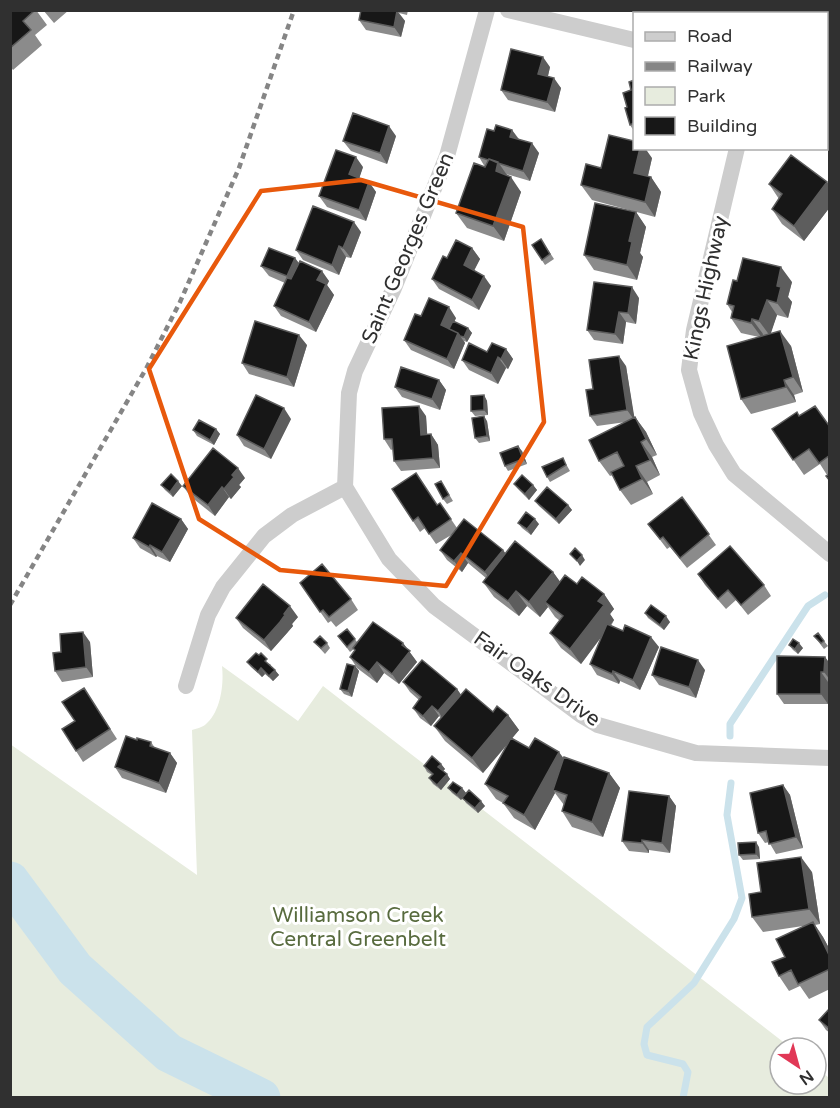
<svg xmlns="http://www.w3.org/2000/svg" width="840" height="1108" viewBox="0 0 840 1108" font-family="'Varela Round',sans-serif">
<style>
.green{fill:#e7ecde}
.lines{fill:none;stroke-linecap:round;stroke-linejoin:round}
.stream{stroke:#cbe2eb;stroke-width:7}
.river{stroke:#cbe2eb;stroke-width:39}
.street{stroke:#cdcdcd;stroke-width:16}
.rail{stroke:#858585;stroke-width:4.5;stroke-dasharray:6 4.5;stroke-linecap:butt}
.wall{fill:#8b8b8b}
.shaded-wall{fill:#5d5d5d}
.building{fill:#171717;stroke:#5d5d5d;stroke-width:1.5}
.marked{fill:none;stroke:#e8590c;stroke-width:4.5;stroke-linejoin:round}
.labels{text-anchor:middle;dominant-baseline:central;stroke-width:6;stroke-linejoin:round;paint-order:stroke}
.street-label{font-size:21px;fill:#303030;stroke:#fff}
.park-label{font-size:21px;fill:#586b3e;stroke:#fff}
</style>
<rect width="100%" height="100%" fill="#fff"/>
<path class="green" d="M 222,666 L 298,721 L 323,686 L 791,1048 L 780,1048 L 780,1084 L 816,1084 L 816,1067 L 829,1078 L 829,1097 L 11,1097 L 10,744 L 197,875 L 192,730 C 196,729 202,727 205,725 C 221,712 224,684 222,666 Z"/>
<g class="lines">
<path class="stream" d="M 730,736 L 730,724 L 808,606 L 825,595
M 683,1098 L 688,1072 L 683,1064 L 647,1055 L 644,1044 L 647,1027 L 694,983 L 734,919 L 742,898 L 727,815 L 731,783"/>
<path class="river" d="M 10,881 L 75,969 L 169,1053 L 261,1098"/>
<path class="street" d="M 508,10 L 634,40
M 769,14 L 770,10
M 826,96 L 830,100
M 737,148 L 694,330 L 689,370 L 701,413 L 716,445 L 734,474 L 830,554
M 345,487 L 389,559 L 434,606 L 581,715 L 598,725 L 696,753 L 830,758
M 345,487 L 349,393 L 355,371 L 394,288 L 447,156 L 487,10
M 186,686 L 208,615 L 223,587 L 264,536 L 292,515 L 345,487"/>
<path class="rail" d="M 10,605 L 147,367 L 180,302 L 239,168 L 294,10"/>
</g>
<path class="wall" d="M 10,10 L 36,10 L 47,25 L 35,35 L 42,45 L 13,70 L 10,66 Z
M 43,10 L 69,10 L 54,23 Z
M 361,10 L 408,10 L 407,15 L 399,13 L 405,21 L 401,37 L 366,30 L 359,20 Z
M 678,10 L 710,10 L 710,11 L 702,14 L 695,14 L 694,12 L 690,14 L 680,14 Z
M 550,67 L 548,76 L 561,88 L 555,112 L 508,100 L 501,90 Z
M 634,80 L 634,131 L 630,125 L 627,107 Z
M 512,130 L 519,139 L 539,153 L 530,181 L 506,174 L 521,192 L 504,241 L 467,228 L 456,213 L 485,167 L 479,157 L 494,131 Z
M 396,136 L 387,164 L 351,151 L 343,141 Z
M 652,158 L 648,176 L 651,177 L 661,192 L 655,217 L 592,200 L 581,185 L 601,168 Z
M 363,167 L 359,178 L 369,182 L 376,192 L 366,221 L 327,207 L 319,196 Z
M 827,182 L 830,186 L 830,207 L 804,241 L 782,224 L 772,209 L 779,199 L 769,184 Z
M 636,212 L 646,227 L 640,253 L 643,257 L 637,280 L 594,270 L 584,255 Z
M 361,232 L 351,258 L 346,257 L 339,275 L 303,260 L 296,250 Z
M 541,239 L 554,259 L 545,265 L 532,245 Z
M 472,248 L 480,259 L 474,271 L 491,286 L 479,310 L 439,289 L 432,279 L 447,258 Z
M 295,258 L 299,263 L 329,281 L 327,285 L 334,295 L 316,332 L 281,316 L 274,306 L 285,283 L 269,276 L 261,266 Z
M 737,281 L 792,282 L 788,297 L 792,302 L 788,318 L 777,315 L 770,334 L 791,346 L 803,392 L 794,395 L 796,402 L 751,414 L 741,399 L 759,337 L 741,333 L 731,318 L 732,312 L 727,304 Z
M 639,298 L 636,324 L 626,322 L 623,344 L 594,340 L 587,330 Z
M 421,316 L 456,318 L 454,322 L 468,328 L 472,333 L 467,342 L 464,341 L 465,343 L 454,369 L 411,350 L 404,340 Z
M 307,345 L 294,387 L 249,374 L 242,363 Z
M 506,349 L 513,359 L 508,369 L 506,368 L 498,384 L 469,370 L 462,360 L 487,352 Z
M 626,366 L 634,418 L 635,417 L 646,432 L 657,455 L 652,457 L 660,475 L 647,482 L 653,494 L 631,505 L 620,490 L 613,475 L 610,476 L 599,461 L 626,422 L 597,426 L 590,416 L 593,389 Z
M 439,380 L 446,390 L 440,410 L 402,397 L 395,387 Z
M 484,395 L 487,401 L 488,415 L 475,416 L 471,411 Z
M 426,416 L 427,435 L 431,434 L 438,445 L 440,468 L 401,471 L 394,461 L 393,449 L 391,450 L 384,439 Z
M 800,416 L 830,426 L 830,481 L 827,475 L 820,464 L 804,475 L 772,429 Z
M 291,419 L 271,459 L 244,446 L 237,435 Z
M 487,421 L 490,441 L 479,443 L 475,438 Z
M 216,429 L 220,434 L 214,445 L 197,436 L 193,430 Z
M 522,451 L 527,464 L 508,471 L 505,466 Z
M 566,464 L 570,471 L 550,482 L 547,477 Z
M 245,478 L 239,485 L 241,487 L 231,499 L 229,497 L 215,516 L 190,496 L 183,486 Z
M 441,481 L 453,501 L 447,504 L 443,499 Z
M 514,484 L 533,485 L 537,490 L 529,500 L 518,489 Z
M 161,485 L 182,486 L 173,497 L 165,490 Z
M 392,489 L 437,505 L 440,503 L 457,528 L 503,550 L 506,554 L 553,572 L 560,582 L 577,584 L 604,594 L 614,609 L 610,614 L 614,620 L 611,626 L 659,647 L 640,690 L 620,681 L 619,684 L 597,675 L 590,664 L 602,636 L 581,664 L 561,648 L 550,633 L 560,621 L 555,617 L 548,607 L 540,617 L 527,606 L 519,616 L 494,597 L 483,582 L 486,578 L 468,563 L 462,572 L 447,560 L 440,550 L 453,534 L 436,544 L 425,528 L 420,532 Z
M 682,497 L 716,545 L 687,568 L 670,547 L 667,549 L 648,524 Z
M 535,501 L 568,505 L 572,510 L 559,524 L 539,506 Z
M 181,519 L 188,529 L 170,562 L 157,556 L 156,557 L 140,548 L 133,538 Z
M 518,523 L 539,524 L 531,535 L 522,528 Z
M 698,574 L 764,585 L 771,596 L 748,615 L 736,600 L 726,609 L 705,585 Z
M 300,583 L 351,599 L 358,610 L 336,627 L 331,621 L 328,623 Z
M 645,613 L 670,622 L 664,630 L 648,618 Z
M 298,617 L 292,624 L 293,626 L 287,633 L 271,651 L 243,628 L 236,618 Z
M 347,629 L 357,642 L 403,643 L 417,662 L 399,684 L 384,673 L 377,683 L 357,668 L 350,657 L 355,651 L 354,649 L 350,652 L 338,636 Z
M 814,636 L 824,641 L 828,646 L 824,649 Z
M 90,642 L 93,677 L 62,682 L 55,671 L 61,652 Z
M 314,642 L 327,643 L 330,648 L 325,654 Z
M 789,645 L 803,648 L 798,654 L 793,650 Z
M 825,657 L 830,664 L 830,682 L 828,682 L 828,704 L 784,704 L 777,694 Z
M 247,662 L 271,664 L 270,665 L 279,675 L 273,681 L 265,674 L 262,677 L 251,667 Z
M 355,666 L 359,671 L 352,697 L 344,694 L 340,689 Z
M 705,670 L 696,698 L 659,685 L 652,675 Z
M 403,682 L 457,689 L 461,695 L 493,712 L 508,715 L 519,730 L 512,738 L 529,748 L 609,773 L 620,788 L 603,837 L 572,827 L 562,811 L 564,805 L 555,793 L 535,830 L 514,818 L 503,803 L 496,799 L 485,784 L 506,746 L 483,773 L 445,741 L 434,726 L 441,718 L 439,716 L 431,726 L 420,718 L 413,708 L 419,700 L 410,692 Z
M 84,688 L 117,739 L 83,762 L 76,751 L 75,721 Z
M 137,740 L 151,742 L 155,748 L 170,753 L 177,763 L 166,793 L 122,778 L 115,767 Z
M 441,764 L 445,769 L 443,771 L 450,779 L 441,790 L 433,784 L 429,778 L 432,775 L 427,772 L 424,766 Z
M 783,785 L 790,795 L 803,848 L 776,854 L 769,842 L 765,843 L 758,833 Z
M 448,788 L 462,788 L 466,793 L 485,806 L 478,813 L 466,803 L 463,798 L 461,800 L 452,793 Z
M 669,796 L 676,806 L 670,853 L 649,850 L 649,853 L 629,851 L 622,841 Z
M 759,847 L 760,859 L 743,860 L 739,855 Z
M 812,872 L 820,924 L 815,925 L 823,937 L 830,950 L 830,989 L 809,999 L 800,986 L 789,991 L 779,976 L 785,957 L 803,926 L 763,932 L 752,917 Z
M 830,1008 L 830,1033 L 826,1030 L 819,1020 Z"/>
<path class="shaded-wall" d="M 397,11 L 405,21 L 401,37 L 394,27 Z
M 543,57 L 550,67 L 546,84 L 538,74 Z
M 554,78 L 561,88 L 555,112 L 547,102 Z
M 389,126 L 396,136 L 387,164 L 380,153 Z
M 512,130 L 519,140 L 510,137 Z
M 532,143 L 539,153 L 530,181 L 523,171 Z
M 640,148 L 645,148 L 652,158 L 645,188 L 634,173 Z
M 356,157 L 363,167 L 357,185 L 349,174 Z
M 498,162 L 509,178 L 496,171 Z
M 511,177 L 521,192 L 504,241 L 493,226 Z
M 651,177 L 661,192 L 655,217 L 645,202 Z
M 369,182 L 376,192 L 366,221 L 359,210 Z
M 827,182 L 830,186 L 830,207 L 804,241 L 794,226 Z
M 636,212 L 646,227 L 640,253 L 643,257 L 637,280 L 627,265 L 629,241 Z
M 354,222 L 361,232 L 351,258 L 343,248 Z
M 339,246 L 346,257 L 339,275 L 332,265 Z
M 472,248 L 480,259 L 471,276 L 464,265 Z
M 295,258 L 302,268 L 294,287 L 287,276 Z
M 781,267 L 792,282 L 788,297 L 792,302 L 788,318 L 777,303 L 777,286 Z
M 322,271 L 329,281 L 327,285 L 334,295 L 316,332 L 309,322 L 317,280 Z
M 484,276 L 491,286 L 479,310 L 472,300 Z
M 632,287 L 639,298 L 636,324 L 628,313 Z
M 767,300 L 777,315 L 770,336 L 759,321 Z
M 449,307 L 456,318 L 450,331 L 441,325 Z
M 619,312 L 626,322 L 623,344 L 615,334 Z
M 752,319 L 763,334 L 762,338 L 751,323 Z
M 468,328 L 472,333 L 467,342 L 464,337 Z
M 780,331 L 791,346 L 803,392 L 793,377 Z
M 458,333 L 465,343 L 454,369 L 447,359 Z
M 299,335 L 307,345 L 294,387 L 287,377 Z
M 506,349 L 513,359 L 508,369 L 501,359 Z
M 619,356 L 626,366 L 635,421 L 627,410 Z
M 498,357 L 506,368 L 498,384 L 491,373 Z
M 439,380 L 446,390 L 440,410 L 432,399 Z
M 784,380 L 794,395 L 796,402 L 786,387 Z
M 484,395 L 487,401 L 488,415 L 484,410 Z
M 419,406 L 426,416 L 428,445 L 421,435 Z
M 284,408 L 291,419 L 271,459 L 264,449 Z
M 484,416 L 487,421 L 490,441 L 487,436 Z
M 635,417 L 646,432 L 657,455 L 646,439 Z
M 216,429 L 220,434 L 214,445 L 210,440 Z
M 431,434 L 438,445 L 440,468 L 433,458 Z
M 641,442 L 652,457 L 660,475 L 650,460 Z
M 518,446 L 522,451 L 527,464 L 523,459 Z
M 636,466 L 647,482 L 653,494 L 642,479 Z
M 238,468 L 245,478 L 239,485 L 241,487 L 231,499 L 224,489 L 232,475 Z
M 178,481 L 182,486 L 173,497 L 170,492 Z
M 533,485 L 537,490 L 529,500 L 525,494 Z
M 222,487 L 229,497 L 215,516 L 208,505 Z
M 568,505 L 572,510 L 559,524 L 556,519 Z
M 181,519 L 188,529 L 170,562 L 162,552 Z
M 535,519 L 539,524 L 531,535 L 527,529 Z
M 150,545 L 157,556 L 156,557 L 149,547 Z
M 503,550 L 510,560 L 492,583 L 485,572 Z
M 461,553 L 468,563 L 462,572 L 454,561 Z
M 582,555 L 585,560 L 580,566 L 577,561 Z
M 553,572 L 564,587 L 545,602 L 548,607 L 540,617 L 529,602 Z
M 516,591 L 527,606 L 519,616 L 508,601 Z
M 604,594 L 614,609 L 610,614 L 614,620 L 581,664 L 570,649 L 598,601 Z
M 290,606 L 298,617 L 292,624 L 293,626 L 287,633 L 271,651 L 264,640 Z
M 666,616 L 670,622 L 664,630 L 660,625 Z
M 83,632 L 90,642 L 93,677 L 86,667 Z
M 651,637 L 659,647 L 640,690 L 633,680 Z
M 403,643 L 417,662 L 399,684 L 392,674 L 402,645 Z
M 799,643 L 803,648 L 798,654 L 795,649 Z
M 825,657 L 830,664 L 830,680 L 824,672 Z
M 698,660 L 705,670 L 696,698 L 689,687 Z
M 377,662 L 384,673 L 377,683 L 369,672 Z
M 355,666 L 359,671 L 352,697 L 348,691 Z
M 261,668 L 265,674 L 262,677 L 258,672 Z
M 275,670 L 279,675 L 273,681 L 269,676 Z
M 613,671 L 620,681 L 619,684 L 612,674 Z
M 821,672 L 828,682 L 828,704 L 821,694 Z
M 457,689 L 464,699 L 445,722 L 438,711 Z
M 432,706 L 439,716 L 431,726 L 423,716 Z
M 508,715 L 519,730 L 483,773 L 472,758 Z
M 559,752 L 570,767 L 553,790 L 555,793 L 535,830 L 524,815 Z
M 170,753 L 177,763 L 166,793 L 159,783 Z
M 441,764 L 445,769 L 442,772 L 438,767 Z
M 609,773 L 620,788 L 603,837 L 592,822 Z
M 447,774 L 450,779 L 441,790 L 437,785 Z
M 783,785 L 790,795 L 803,848 L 796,837 Z
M 462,788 L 466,793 L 461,800 L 457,795 Z
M 669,796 L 676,806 L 670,853 L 662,843 Z
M 481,801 L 485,806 L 478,813 L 475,808 Z
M 642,840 L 649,850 L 649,853 L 642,843 Z
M 756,842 L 759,847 L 760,859 L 756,854 Z
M 801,857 L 812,872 L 820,924 L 809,909 Z
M 813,922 L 823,937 L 830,950 L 830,957 Z"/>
<path class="building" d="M 10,10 L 35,10 L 23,21 L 31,30 L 10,48 Z
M 361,10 L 397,11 L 394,27 L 359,20 Z
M 511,49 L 543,57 L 538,74 L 554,78 L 547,102 L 501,90 Z
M 634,80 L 634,123 L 630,125 L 625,108 L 627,107 L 623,93 L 631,90 L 629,82 Z
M 353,113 L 389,126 L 380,153 L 343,141 Z
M 496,125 L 512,130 L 510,137 L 532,143 L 523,171 L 498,163 L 489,159 L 488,160 L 479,157 L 487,129 L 494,131 Z
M 609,135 L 634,141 L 634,148 L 640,148 L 634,173 L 651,177 L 645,202 L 581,185 L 586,164 L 601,168 Z
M 336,150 L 356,157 L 349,174 L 369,182 L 359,210 L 319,196 Z
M 791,155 L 827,182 L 794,226 L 772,209 L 782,194 L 769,184 Z
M 489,159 L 498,162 L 496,171 L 511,177 L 493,226 L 456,213 L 474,163 L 485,167 Z
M 595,203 L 636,212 L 629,241 L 632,242 L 627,265 L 584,255 Z
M 313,206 L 354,222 L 343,248 L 339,246 L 332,265 L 296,250 Z
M 541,239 L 550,254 L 542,260 L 532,245 Z
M 456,240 L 472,248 L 464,265 L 484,276 L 472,300 L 432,279 L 443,256 L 447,258 Z
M 269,248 L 295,258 L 287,276 L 261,266 Z
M 743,258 L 781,267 L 777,286 L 781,287 L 777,303 L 767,300 L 759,321 L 752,319 L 751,323 L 731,318 L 734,306 L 727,304 L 733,280 L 737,281 Z
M 300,261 L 322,271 L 317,280 L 326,284 L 309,322 L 274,306 L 287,278 L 291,279 Z
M 594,282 L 632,287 L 628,313 L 619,312 L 615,334 L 587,330 Z
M 429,298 L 449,307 L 441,325 L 458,333 L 447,359 L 404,340 L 415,314 L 421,316 Z
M 255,321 L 299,335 L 287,377 L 242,363 Z
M 453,321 L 468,328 L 464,337 L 460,336 L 458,333 L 449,329 Z
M 780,331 L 793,377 L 784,380 L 786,387 L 741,399 L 727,346 Z
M 469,343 L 487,352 L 492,343 L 506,349 L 501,359 L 498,357 L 491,373 L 462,360 Z
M 619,356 L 627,410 L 590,416 L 586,390 L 593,389 L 589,360 Z
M 401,367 L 439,380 L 432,399 L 395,387 Z
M 256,395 L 284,408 L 264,449 L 237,435 Z
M 484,395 L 484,410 L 471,411 L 471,396 Z
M 419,406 L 421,435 L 431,434 L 433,458 L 394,461 L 392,439 L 384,439 L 382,408 Z
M 815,406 L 830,427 L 830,455 L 819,463 L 809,449 L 793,460 L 772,429 L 797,412 L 799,416 Z
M 484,416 L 487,436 L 475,438 L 472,418 Z
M 635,417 L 646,439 L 641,442 L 650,460 L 636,466 L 642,479 L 620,490 L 611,472 L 624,466 L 617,452 L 599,461 L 589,440 Z
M 199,420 L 216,429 L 210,440 L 193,430 Z
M 518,446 L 523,459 L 505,466 L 500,453 Z
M 213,448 L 238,468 L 232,475 L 234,477 L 224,489 L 222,487 L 208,505 L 183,486 Z
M 563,458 L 566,465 L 547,477 L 542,467 Z
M 416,473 L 437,505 L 440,503 L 451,519 L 429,534 L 418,517 L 413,521 L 392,489 Z
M 171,474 L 178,481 L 170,492 L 161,485 Z
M 830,474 L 830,481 L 826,476 Z
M 522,475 L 533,485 L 525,494 L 514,484 Z
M 441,481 L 449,495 L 443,499 L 435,484 Z
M 547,487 L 568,505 L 556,519 L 535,501 Z
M 682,497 L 709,534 L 680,558 L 663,537 L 660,539 L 648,524 Z
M 152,503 L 181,519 L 162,552 L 150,545 L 149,547 L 133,538 Z
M 526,512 L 535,519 L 527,529 L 518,523 Z
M 464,519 L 503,550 L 485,572 L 461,553 L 454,561 L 440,550 Z
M 515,541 L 553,572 L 529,602 L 516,591 L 508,601 L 483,582 Z
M 730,546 L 764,585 L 741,605 L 728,590 L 718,599 L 698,574 Z
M 575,548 L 582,555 L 577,561 L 570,554 Z
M 322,564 L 351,599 L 329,617 L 323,610 L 320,612 L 300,583 Z
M 565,575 L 577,584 L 582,577 L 604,594 L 598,601 L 604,605 L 570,649 L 550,633 L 563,616 L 545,602 Z
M 263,584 L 290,606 L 284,614 L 285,615 L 280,622 L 264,640 L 236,618 Z
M 651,605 L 666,616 L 660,625 L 645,613 Z
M 373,622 L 403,643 L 402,645 L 410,651 L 392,674 L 377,662 L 369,672 L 350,657 L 355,650 L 353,648 Z
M 607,624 L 623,631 L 625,625 L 651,637 L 633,680 L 613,671 L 612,674 L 590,664 Z
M 347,629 L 355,639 L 347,647 L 338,636 Z
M 83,632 L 86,667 L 55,671 L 53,653 L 61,652 L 60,634 Z
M 818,633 L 824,641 L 821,643 L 814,636 Z
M 320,636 L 327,643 L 321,648 L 314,642 Z
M 793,639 L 799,643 L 795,649 L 789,645 Z
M 661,647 L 698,660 L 689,687 L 652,675 Z
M 256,653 L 259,655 L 261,653 L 267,659 L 265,661 L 275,670 L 269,676 L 261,668 L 258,672 L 247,662 Z
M 777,656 L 825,657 L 824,672 L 821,672 L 821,694 L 777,694 Z
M 422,660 L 457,689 L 438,711 L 432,706 L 423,716 L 413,708 L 421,697 L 403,682 Z
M 347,664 L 355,666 L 348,691 L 340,689 Z
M 84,688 L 110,729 L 76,751 L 62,729 L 75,721 L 62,702 Z
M 466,689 L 493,712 L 497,706 L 508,715 L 472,758 L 434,726 Z
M 126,736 L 137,740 L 137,738 L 151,742 L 150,746 L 170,753 L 159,783 L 115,767 Z
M 511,738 L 529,748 L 535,738 L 559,752 L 524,815 L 503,803 L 508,796 L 485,784 Z
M 432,756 L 441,764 L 438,767 L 447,774 L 437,785 L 429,778 L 433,774 L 424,766 Z
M 564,757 L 609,773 L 592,822 L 562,811 L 567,795 L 553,790 Z
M 453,782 L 462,788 L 457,795 L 448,788 Z
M 783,785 L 796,837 L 769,844 L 766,831 L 758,833 L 750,793 Z
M 469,790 L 481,801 L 475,808 L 462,798 Z
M 629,791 L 669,796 L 662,843 L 642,840 L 642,843 L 622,841 Z
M 756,842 L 756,854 L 739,855 L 738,843 Z
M 801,857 L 809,909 L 752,917 L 749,894 L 761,892 L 757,863 Z
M 813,922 L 830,957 L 830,969 L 798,984 L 791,970 L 779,976 L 772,962 L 785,957 L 776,939 Z
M 830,1008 L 830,1029 L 819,1020 Z"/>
<path class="marked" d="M 361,180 L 523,227 L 544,422 L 446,586 L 280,570 L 199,519 L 149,369 L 261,191 Z"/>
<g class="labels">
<g class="street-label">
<text transform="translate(408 248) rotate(-67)">Saint Georges Green</text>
<text transform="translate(706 288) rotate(-78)">Kings Highway</text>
<text transform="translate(537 679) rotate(35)">Fair Oaks Drive</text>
</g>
<g class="park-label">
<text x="358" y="915">Williamson Creek<tspan x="358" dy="24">Central Greenbelt</tspan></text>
</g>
</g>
<rect width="840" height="1108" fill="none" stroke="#303030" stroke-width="24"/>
<rect x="633" y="12" width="195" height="138" fill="#ffffff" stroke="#acacac" stroke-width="1.5"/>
<rect x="645" y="32" width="30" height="9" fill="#cdcdcd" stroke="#acacac" stroke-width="1.5"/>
<text x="687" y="42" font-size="18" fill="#303030">Road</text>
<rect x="645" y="62" width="30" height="9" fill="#858585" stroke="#acacac" stroke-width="1.5"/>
<text x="687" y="72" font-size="18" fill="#303030">Railway</text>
<rect x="645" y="87" width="30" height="18" fill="#e7ecde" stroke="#acacac" stroke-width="1.5"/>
<text x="687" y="102" font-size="18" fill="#303030">Park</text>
<rect x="645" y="117" width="30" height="18" fill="#171717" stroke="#acacac" stroke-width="1.5"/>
<text x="687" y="132" font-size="18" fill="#303030">Building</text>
<g transform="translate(798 1066) rotate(144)"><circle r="28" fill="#ffffff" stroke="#acacac" stroke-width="1.5"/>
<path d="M0-4.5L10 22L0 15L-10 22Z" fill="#e13856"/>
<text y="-9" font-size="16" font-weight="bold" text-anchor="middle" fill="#303030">N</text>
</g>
</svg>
